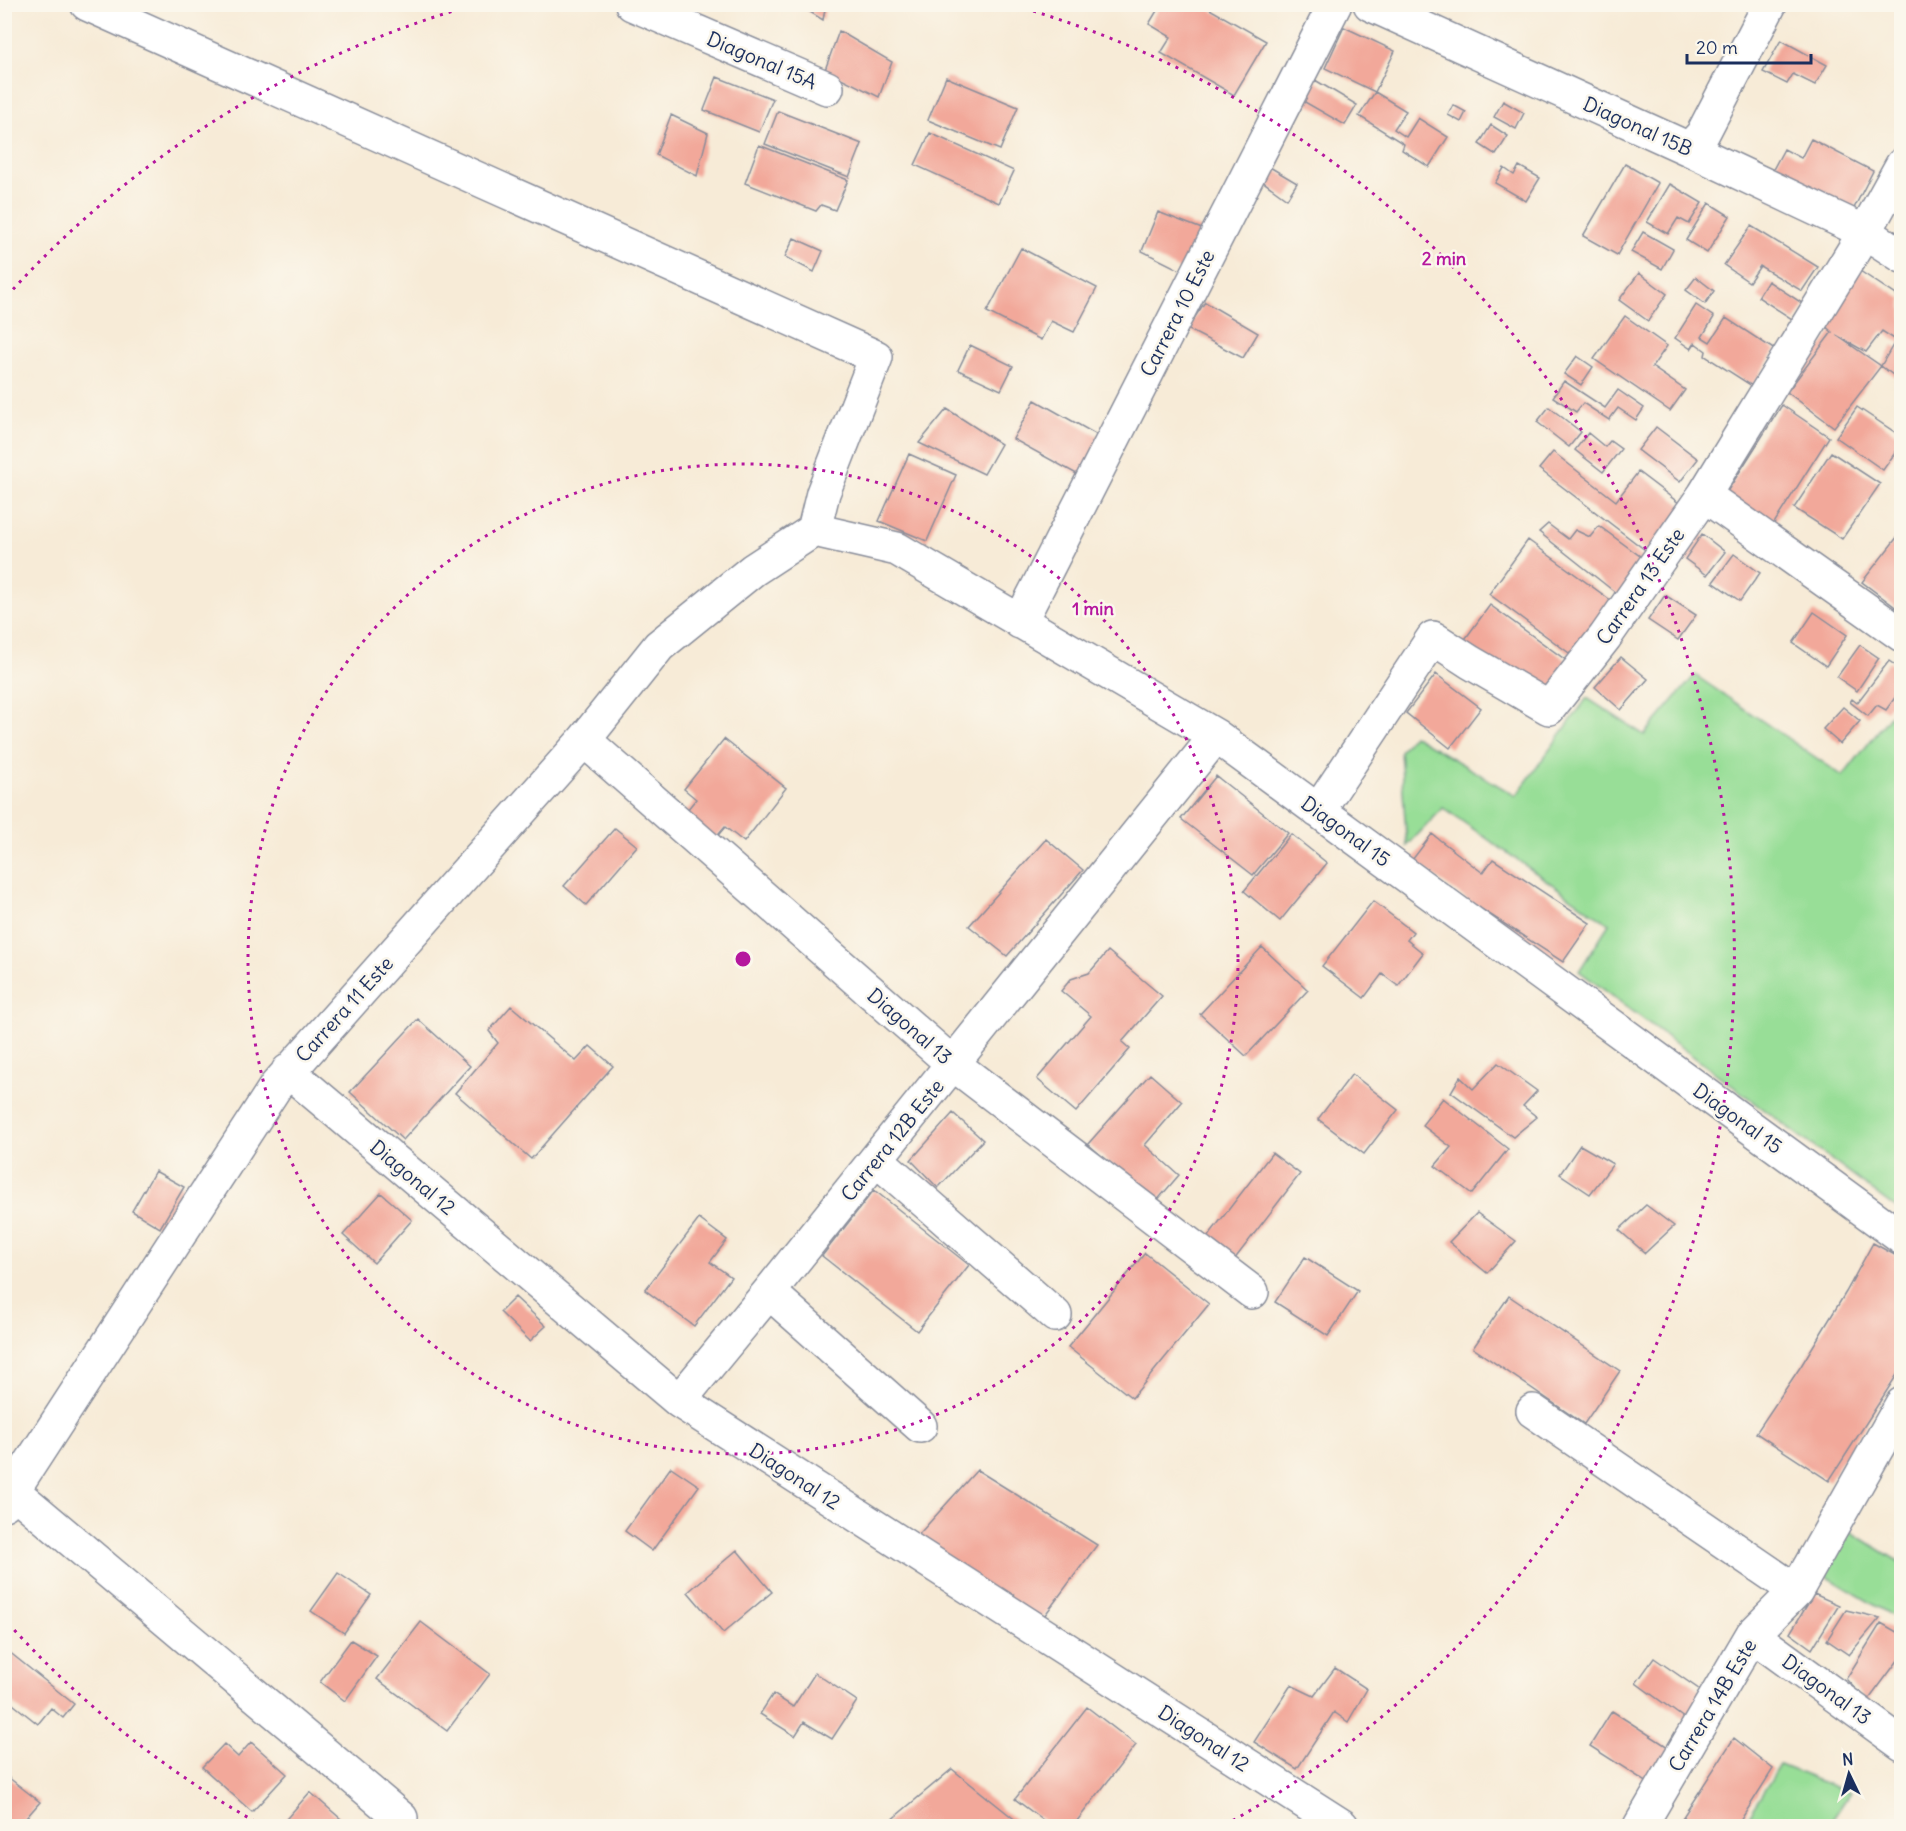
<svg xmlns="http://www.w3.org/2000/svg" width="1906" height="1831" viewBox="0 0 1906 1831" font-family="Delius,sans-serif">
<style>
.green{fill:#98de97;stroke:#5a867a;stroke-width:1.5}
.building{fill:#f2a89a}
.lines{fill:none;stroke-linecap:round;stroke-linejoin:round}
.street-casing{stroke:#898d9a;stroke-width:36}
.street{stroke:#fff;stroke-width:33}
.ring{fill:none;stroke:#b5179e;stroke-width:3;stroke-dasharray:3 6}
.labels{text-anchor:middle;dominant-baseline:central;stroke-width:5;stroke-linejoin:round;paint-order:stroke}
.street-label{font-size:20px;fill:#1b2f5e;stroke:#fbf7ec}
.centre{fill:#b5179e;stroke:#fbf7ec;stroke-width:3}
.ring-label{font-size:18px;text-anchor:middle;font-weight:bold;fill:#b5179e;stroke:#fbf7ec;stroke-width:5;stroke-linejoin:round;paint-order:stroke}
</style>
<rect width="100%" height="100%" fill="#fbf7ec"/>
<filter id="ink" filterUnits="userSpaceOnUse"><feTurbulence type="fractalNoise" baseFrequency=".0167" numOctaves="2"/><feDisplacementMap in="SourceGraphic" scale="12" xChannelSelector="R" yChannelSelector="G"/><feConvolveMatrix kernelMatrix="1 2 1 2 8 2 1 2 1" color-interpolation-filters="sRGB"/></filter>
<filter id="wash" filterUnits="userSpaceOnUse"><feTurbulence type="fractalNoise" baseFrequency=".008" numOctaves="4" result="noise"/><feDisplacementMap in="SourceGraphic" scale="24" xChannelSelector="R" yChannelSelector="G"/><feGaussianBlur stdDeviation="1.35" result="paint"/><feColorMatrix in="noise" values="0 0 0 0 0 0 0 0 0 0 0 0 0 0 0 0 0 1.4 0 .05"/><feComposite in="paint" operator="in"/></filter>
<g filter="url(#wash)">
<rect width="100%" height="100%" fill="#f7ebd7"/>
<path class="green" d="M 1695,675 L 1843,776 L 1901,702 L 1901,1212 L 1579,971 L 1609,924 L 1443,808 L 1407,846 L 1400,751 L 1413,735 L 1516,796 L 1587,698 L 1644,735 Z
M 1842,1526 L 1901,1563 L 1901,1621 L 1816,1570 Z
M 1780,1765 L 1850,1793 L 1828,1826 L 1742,1826 Z"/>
<g id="blocks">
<path class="building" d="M 797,4 L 826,4 L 823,20 Z
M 1161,4 L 1208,4 L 1206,7 L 1266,41 L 1234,95 L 1161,53 L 1171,37 L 1149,24 Z
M 1344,27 L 1395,51 L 1375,92 L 1325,68 Z
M 839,31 L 892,62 L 879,97 L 825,70 Z
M 1781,40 L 1827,65 L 1815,85 L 1793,74 L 1787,84 L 1763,72 Z
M 717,77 L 773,99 L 759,132 L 704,110 Z
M 946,77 L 1018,107 L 1000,150 L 928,120 Z
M 1315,80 L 1357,105 L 1345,125 L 1303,101 Z
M 1375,92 L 1406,111 L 1394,129 L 1406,137 L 1418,118 L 1448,137 L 1429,167 L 1402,150 L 1404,144 L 1359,116 Z
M 1503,101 L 1524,113 L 1516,129 L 1494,117 Z
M 1453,105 L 1466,112 L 1461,122 L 1448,115 Z
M 778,111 L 862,144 L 849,177 L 765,144 Z
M 671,115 L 708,133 L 697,176 L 656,155 Z
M 1491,125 L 1508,136 L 1496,155 L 1479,144 Z
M 930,133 L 1014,171 L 999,203 L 915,165 Z
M 1811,139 L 1873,171 L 1849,218 L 1769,177 L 1784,149 L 1801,158 Z
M 759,145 L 848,180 L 835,210 L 821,205 L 816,211 L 745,183 Z
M 1625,164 L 1658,183 L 1617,255 L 1583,236 Z
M 1268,166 L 1297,183 L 1287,199 L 1258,178 Z
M 1519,166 L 1540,178 L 1526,201 L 1495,183 L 1504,168 L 1514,175 Z
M 1670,184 L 1702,203 L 1689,224 L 1678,218 L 1668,234 L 1647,222 Z
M 1709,203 L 1730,216 L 1707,253 L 1686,240 Z
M 1158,212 L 1207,231 L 1188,274 L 1142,251 Z
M 1751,226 L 1818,267 L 1802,291 L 1760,266 L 1749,282 L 1724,265 Z
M 1643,232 L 1673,249 L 1662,269 L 1631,252 Z
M 794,238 L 823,251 L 814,272 L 785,257 Z
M 1021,248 L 1097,288 L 1074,332 L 1051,321 L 1041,340 L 987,312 Z
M 1857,269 L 1902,299 L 1902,344 L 1882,331 L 1866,352 L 1836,335 L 1881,366 L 1834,427 L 1787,392 L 1832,332 L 1820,321 Z
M 1639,273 L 1667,294 L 1648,321 L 1619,300 Z
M 1696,277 L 1714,291 L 1705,304 L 1686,290 Z
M 1768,281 L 1805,305 L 1795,321 L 1758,297 Z
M 1205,302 L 1258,333 L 1243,358 L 1187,329 Z
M 1696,305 L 1714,317 L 1702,337 L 1710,342 L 1726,318 L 1775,350 L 1752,386 L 1705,356 L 1706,351 L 1695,343 L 1691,349 L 1675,338 Z
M 1625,316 L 1667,346 L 1652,367 L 1685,390 L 1670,411 L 1594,359 Z
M 970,345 L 1013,366 L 1001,390 L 958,370 Z
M 1893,345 L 1902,351 L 1902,378 L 1900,380 L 1881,366 Z
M 1577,356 L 1593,367 L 1581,385 L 1564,374 Z
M 1564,381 L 1605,408 L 1618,390 L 1644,408 L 1636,420 L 1618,408 L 1609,420 L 1583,403 L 1576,412 L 1553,397 Z
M 1035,400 L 1106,440 L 1082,477 L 1013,439 Z
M 1782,405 L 1829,437 L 1771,528 L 1723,498 Z
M 1549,407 L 1581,432 L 1569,447 L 1537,422 Z
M 1857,407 L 1902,437 L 1902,443 L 1883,470 L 1836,437 Z
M 947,409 L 1001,444 L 984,474 L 919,443 Z
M 1656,427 L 1698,459 L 1680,482 L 1638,450 Z
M 1588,433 L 1605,447 L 1610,441 L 1621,449 L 1603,472 L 1575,450 Z
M 1553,452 L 1616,501 L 1638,472 L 1688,510 L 1653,556 L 1539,469 Z
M 1831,452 L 1880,484 L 1842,539 L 1794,508 Z
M 909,454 L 956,475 L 927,541 L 879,521 Z
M 1548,524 L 1568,539 L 1575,530 L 1590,537 L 1599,526 L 1648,562 L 1621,597 L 1539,532 Z
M 1902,531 L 1902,612 L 1862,582 Z
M 1702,534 L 1725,552 L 1707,575 L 1685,559 Z
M 1528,540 L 1620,607 L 1580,661 L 1489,594 Z
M 1734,554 L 1760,573 L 1740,601 L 1713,582 Z
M 1665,595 L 1696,615 L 1678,640 L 1648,620 Z
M 1490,605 L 1574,666 L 1547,697 L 1460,646 Z
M 1814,612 L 1847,635 L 1826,666 L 1793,643 Z
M 1860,645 L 1879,658 L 1857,691 L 1837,677 Z
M 1621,657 L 1648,679 L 1621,710 L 1595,687 Z
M 1889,661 L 1902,670 L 1902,688 L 1886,710 L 1877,705 L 1868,716 L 1850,702 L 1852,699 L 1857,703 Z
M 1436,674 L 1481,708 L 1450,748 L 1406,713 Z
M 1843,707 L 1860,721 L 1840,744 L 1823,729 Z
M 724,739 L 786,788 L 744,842 L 725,827 L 714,840 L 683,815 L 696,799 L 684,789 Z
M 1216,776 L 1288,833 L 1253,875 L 1181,819 Z
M 615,828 L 637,846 L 586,905 L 564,886 Z
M 1291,834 L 1327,863 L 1280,921 L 1244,891 Z
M 1432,834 L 1483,873 L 1493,859 L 1590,923 L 1563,962 L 1466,899 L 1412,860 Z
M 1046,839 L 1083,870 L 1007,956 L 969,926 Z
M 1373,901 L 1413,932 L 1407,940 L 1423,953 L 1398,986 L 1382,974 L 1364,998 L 1322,966 Z
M 1262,947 L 1308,990 L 1246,1056 L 1200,1014 Z
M 1108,951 L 1162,996 L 1122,1042 L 1130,1049 L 1076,1112 L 1037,1079 L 1091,1016 L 1061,991 L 1071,979 L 1089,973 Z
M 511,1006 L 576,1061 L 590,1046 L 613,1066 L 531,1159 L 455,1093 L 498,1043 L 489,1031 Z
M 418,1019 L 470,1066 L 403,1140 L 350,1092 Z
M 1498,1063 L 1537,1091 L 1523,1106 L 1537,1117 L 1513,1137 L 1451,1092 L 1460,1077 L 1473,1089 Z
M 1150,1074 L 1182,1102 L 1145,1145 L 1179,1175 L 1155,1203 L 1088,1144 Z
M 1352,1074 L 1398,1110 L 1364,1154 L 1318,1119 Z
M 1443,1098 L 1508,1149 L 1472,1194 L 1435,1166 L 1451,1147 L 1422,1125 Z
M 953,1113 L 983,1140 L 938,1188 L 911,1160 Z
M 1580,1145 L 1613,1164 L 1590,1194 L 1560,1174 Z
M 1272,1153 L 1300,1174 L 1234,1260 L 1206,1239 Z
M 155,1171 L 184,1187 L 160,1228 L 132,1211 Z
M 874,1190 L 969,1265 L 917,1331 L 822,1256 Z
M 381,1193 L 412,1220 L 374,1263 L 343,1235 Z
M 1646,1205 L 1674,1226 L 1645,1253 L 1619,1230 Z
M 1477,1213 L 1516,1241 L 1487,1273 L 1449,1242 Z
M 699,1219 L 727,1240 L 710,1262 L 731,1277 L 694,1326 L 645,1290 Z
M 1873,1243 L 1902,1259 L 1902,1367 L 1829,1481 L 1756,1433 L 1801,1366 L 1846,1292 Z
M 1145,1253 L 1209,1304 L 1132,1398 L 1068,1347 Z
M 1305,1257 L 1358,1291 L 1328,1336 L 1275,1302 Z
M 1509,1296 L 1620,1371 L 1584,1424 L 1473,1348 Z
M 515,1297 L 546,1326 L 530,1341 L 500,1312 Z
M 671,1467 L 699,1486 L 652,1551 L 625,1531 Z
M 977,1470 L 1097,1545 L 1039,1623 L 911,1543 Z
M 737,1550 L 772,1592 L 723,1633 L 688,1592 Z
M 338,1573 L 371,1595 L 344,1633 L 311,1611 Z
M 1814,1594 L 1839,1605 L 1812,1649 L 1790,1633 Z
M 1846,1610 L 1880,1618 L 1849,1655 L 1827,1640 Z
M 421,1622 L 490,1674 L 447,1731 L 377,1679 Z
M 1881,1623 L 1902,1635 L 1902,1655 L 1867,1702 L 1846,1679 Z
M 351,1640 L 377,1656 L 345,1701 L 320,1682 Z
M 8,1651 L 74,1704 L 63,1718 L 51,1708 L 38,1724 L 4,1697 L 4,1655 Z
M 1654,1658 L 1703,1692 L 1688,1721 L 1636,1683 Z
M 1335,1668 L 1367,1689 L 1348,1722 L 1334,1712 L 1297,1769 L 1254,1742 L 1291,1685 L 1314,1696 Z
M 815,1673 L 857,1701 L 832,1739 L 804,1722 L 795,1736 L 760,1714 L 773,1694 L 793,1707 Z
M 1087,1707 L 1136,1745 L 1073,1826 L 1051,1826 L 1015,1799 Z
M 1612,1711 L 1679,1754 L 1659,1790 L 1590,1746 Z
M 1734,1738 L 1773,1769 L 1737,1826 L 1677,1826 Z
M 251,1742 L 287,1774 L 252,1812 L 202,1767 L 224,1744 L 238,1757 Z
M 952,1769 L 1023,1826 L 884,1826 Z
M 4,1774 L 40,1802 L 19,1826 L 4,1826 Z
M 310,1792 L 349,1826 L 280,1826 Z"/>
</g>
</g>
<g filter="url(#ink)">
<use href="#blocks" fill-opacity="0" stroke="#898d9a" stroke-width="1.5"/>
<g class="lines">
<g class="street-casing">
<path id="street" d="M 87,4 L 876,357 L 823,493 L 814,530
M 632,4 L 827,88
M 1370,4 L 1689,149 L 1865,232 L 1902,256
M 1689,149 L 1702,135 L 1770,4
M 1704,495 L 1902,635
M 1020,622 L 1335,4
M 584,740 L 953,1064 L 1252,1292
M 1318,811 L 1433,638 L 1470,662 L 1549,708 L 1605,637 L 1704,495 L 1865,232 L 1902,165
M 288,1071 L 679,1401 L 1342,1826
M 876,1159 L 1055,1315
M 769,1292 L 920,1426
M 679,1401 L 769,1292 L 1216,736
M 1533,1411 L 1796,1591
M 13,1491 L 401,1818 L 393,1826
M 4,1504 L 276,1086 L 584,740 L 659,646 L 753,570 L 814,530 L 897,549 L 1216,736 L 1902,1238
M 1752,1635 L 1902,1744
M 1640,1826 L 1752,1635 L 1796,1591 L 1902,1404"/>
</g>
<use href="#street" class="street"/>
</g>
</g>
<g class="ring">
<circle cx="743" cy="959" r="495"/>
<path d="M263 1826A991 991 0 0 1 7 1622M7 296A991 991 0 0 1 470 6M1016 6A991 991 0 0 1 1223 1826"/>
</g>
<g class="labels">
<g class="street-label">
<text transform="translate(762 60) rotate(23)">Diagonal 15A</text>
<text transform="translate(1638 126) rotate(24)">Diagonal 15B</text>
<text transform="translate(1177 313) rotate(-63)">Carrera 10 Este</text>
<text transform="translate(1640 586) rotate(-55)">Carrera 13 Este</text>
<text transform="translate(1346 831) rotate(36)">Diagonal 15</text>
<text transform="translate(344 1009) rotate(-48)">Carrera 11 Este</text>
<text transform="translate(910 1026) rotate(41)">Diagonal 13</text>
<text transform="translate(1738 1118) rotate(36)">Diagonal 15</text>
<text transform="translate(892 1140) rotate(-51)">Carrera 12B Este</text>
<text transform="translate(413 1177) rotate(40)">Diagonal 12</text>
<text transform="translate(795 1476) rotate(33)">Diagonal 12</text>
<text transform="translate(1827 1689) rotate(36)">Diagonal 13</text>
<text transform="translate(1712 1705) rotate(-59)">Carrera 14B Este</text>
<text transform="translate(1204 1738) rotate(33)">Diagonal 12</text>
</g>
</g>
<circle cx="743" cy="959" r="9" class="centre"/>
<g class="ring-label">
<text x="1444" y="265">2 min</text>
<text x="1093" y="615">1 min</text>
</g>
<rect width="1906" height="1831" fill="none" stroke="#fbf7ec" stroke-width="24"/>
<g transform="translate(1849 1774) rotate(355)" stroke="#fbf7ec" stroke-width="4.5" paint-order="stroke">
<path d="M0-4.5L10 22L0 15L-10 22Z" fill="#1b2f5e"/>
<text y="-9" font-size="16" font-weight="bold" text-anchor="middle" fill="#1b2f5e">N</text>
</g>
<path d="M1687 54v9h124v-9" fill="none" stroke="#1b2f5e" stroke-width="3"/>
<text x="1696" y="54" font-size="18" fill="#1b2f5e" stroke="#fbf7ec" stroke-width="4.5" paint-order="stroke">20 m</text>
</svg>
